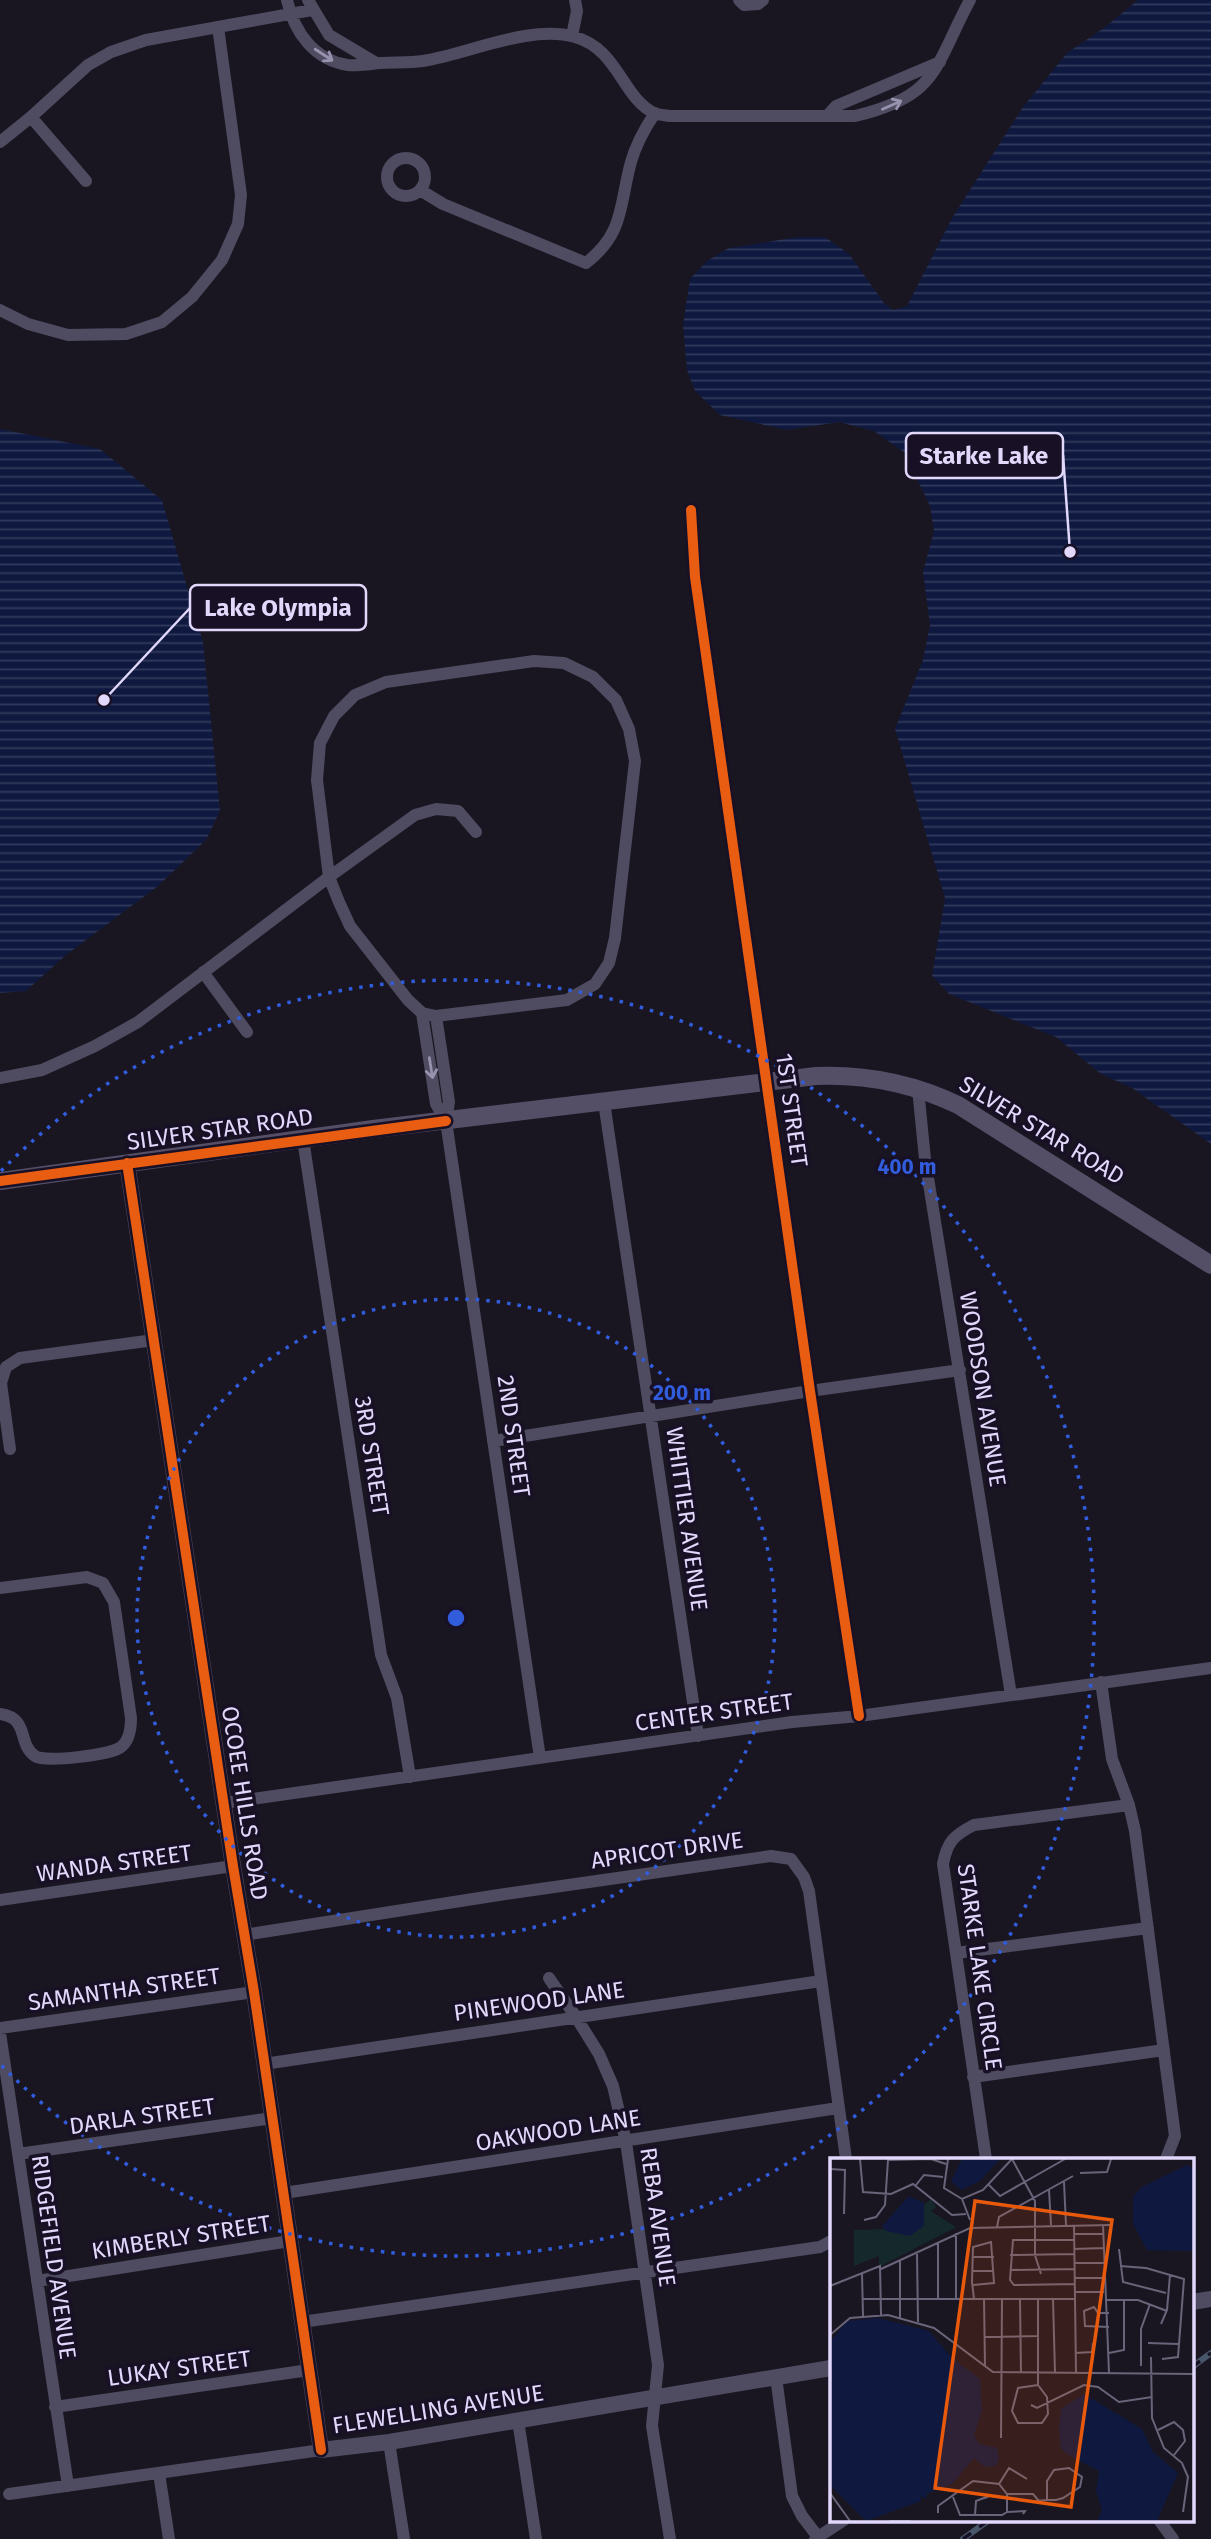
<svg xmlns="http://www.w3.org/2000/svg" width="1211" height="2539" viewBox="0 0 1211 2539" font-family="'Fira Sans',sans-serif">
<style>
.water{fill:url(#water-rules)}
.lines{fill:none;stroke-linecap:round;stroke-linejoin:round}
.minor{stroke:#4f4b61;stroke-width:12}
.tertiary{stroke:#4f4b61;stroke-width:16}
.secondary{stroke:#544e67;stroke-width:18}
.rail-casing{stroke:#49576a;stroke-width:6}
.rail{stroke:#181126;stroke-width:3.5;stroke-dasharray:10;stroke-linecap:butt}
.cycleway-casing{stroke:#181126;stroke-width:15}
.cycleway{stroke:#e95d12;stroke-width:10}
.oneway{stroke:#9892ae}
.ring{fill:none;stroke:#315cdc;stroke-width:3.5;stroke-dasharray:3.5 7}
.labels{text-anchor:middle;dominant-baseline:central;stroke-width:7;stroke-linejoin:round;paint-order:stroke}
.street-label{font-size:23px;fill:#e2d8fc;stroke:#181126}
.inset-road{fill:none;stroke:#696479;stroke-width:2}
.view{fill:#e8590c;fill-opacity:0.15;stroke:#e8590c;stroke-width:3.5}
.inset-edge{fill:none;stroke:#e2d8fc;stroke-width:3.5}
.centre{fill:#315cdc;stroke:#181126;stroke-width:3.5}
.ring-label{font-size:21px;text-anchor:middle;font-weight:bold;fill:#315cdc;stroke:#181126;stroke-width:7;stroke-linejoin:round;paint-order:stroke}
.leader{fill:none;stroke:#e2d8fc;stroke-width:2.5}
.callout-dot{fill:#e2d8fc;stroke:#181126;stroke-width:2.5}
.callout{fill:#181126;stroke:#e2d8fc;stroke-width:2.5}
.callout-label{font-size:24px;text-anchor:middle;font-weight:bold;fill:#e2d8fc}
</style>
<defs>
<pattern id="water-rules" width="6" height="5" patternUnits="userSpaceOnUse" patternTransform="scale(1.75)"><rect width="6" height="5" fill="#0f193f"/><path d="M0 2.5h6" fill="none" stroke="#323a5c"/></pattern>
</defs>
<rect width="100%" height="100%" fill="#191621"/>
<path class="water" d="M 1138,0 L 1211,0 L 1211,1144 L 1132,1088 L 1101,1074 L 1056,1037 L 949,994 L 932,976 L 945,898 L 895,729 L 923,660 L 930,625 L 923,572 L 934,531 L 930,506 L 904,452 L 874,431 L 839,422 L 787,430 L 720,415 L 695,391 L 687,370 L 683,325 L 690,279 L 707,261 L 729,248 L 798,237 L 825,237 L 849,254 L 884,303 L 893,310 L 907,306 L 952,218 L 1023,107 L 1067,53 L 1104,28 Z
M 0,429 L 100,449 L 162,500 L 203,642 L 220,811 L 206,840 L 158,886 L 66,955 L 26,991 L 0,993 Z"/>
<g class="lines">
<path class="minor" d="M 287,0 C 294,32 314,60 348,65 C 359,66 370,64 380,63 C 394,62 409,63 423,61 C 469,54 529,24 575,37 C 618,49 622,97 654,113 C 659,115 665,115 670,116 L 855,116 C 939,96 934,67 970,0
M 308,0 L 329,35 L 376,63
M 739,0 L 744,5 L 758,4 L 763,0
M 572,36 L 577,11 L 575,0
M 827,116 L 836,106 L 940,62
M 31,117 L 86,181
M 0,142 L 31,117 L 88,65 L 111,52 L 146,40 L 312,10
M387 177a19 19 0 1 1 38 0a19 19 0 1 1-38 0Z
M 420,190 L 443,204 L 586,263 C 625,233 619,205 631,162 C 636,144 645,128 655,113
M 0,310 L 28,324 L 68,335 L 126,334 L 162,322 L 192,297 L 222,260 L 238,224 L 241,195 L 218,27
M 691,510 L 695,577 L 810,1391 L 859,1716
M 534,661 L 564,663 L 593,677 L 616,700 L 629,729 L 635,761 L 615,938 L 609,963 L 595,984 L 567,1000 L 436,1016 L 422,1013 L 408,1000 L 350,926 L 339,902 L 329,877 L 317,780 L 320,743 L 334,716 L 355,695 L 386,682 Z
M 203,972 L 247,1032
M 422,1013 L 436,1104 L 446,1121
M 436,1016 L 449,1102 L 446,1121 L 540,1758
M 0,1078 L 42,1070 L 95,1046 L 138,1022 L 329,877 L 415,815 L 436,809 L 458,811 L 476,832
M 918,1089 L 925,1159 L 1011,1695
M 604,1102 L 698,1736
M 303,1139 L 381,1655 L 397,1698 L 410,1777
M 493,1441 L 810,1391 L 960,1370
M 10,1449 L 1,1383 L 6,1367 L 20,1358 L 154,1340
M 0,1588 L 87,1577 L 103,1583 L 114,1602 L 131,1718 C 131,1728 130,1740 121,1747 C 111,1755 45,1763 35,1756 C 17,1744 30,1718 0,1714
M 1101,1682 L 1112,1759 L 1129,1805 L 1135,1831 L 1175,2136 L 1166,2159
M 224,1803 L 792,1722 L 859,1716 L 1211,1668
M 0,1900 L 233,1866
M 244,1935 L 505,1894 L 771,1856 L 791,1859 L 804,1877 L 809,1891 L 846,2159
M 956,1953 L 1148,1928
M 549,1978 L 576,2017 L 599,2054 L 613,2086 L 626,2142 L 658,2365 L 652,2426 L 670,2539
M 0,2028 L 254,1992
M 0,2033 L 68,2486
M 264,2064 L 821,1981
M 973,2077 L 1164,2050
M 18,2154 L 273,2118
M 986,2159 L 943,1864 C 947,1842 954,1835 974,1825 L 1129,1805
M 284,2193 L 838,2108
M 37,2281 L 290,2241
M 302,2322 L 820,2247 L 831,2241
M 776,2377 L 792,2496 L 802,2516 L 818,2537
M 55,2407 L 309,2370
M 518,2420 L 536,2539
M 389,2442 L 404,2539
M 159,2473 L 169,2539
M 9,2494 L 321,2450
M 1159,2520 L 1173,2539
M 815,2539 L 844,2520"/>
<path class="tertiary" d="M 127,1163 L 233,1866 L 254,1992 L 321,2450 L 389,2442 L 831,2368
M 1192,2302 L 1211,2299"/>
<path class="secondary" d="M 0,1181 L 373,1129 L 816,1076 C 866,1074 912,1083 958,1105 L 1211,1265"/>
<g class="rail-casing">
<path id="rail" d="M 1192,2367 L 1211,2353
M 963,2539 L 989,2520"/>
</g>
<use href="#rail" class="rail"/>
<g class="cycleway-casing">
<path id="cycleway" d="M 691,510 L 695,577 L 810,1391 L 859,1716
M 127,1163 L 233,1866 L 254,1992 L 321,2450
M 0,1181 L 446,1121"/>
</g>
<use href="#cycleway" class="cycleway"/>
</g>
<defs><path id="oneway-shaft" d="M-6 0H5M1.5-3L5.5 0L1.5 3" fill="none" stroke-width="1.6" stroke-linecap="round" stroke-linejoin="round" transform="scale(1.75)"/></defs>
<g class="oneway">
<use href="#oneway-shaft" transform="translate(324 55) rotate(33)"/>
<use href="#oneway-shaft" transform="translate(892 105) rotate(-24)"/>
<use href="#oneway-shaft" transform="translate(431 1068) rotate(81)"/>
</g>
<g class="ring">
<circle cx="456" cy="1618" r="319"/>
<path d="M1 1171A638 638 0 1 1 1 2065"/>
</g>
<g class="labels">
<g class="street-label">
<text transform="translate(792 1110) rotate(82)">1ST STREET</text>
<text transform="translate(220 1129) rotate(-8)">SILVER STAR ROAD</text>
<text transform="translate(1042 1130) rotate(31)">SILVER STAR ROAD</text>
<text transform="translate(983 1389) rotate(81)">WOODSON AVENUE</text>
<text transform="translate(514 1436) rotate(82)">2ND STREET</text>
<text transform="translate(372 1456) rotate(81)">3RD STREET</text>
<text transform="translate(687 1519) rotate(82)">WHITTIER AVENUE</text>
<text transform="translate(714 1712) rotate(-8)">CENTER STREET</text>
<text transform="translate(245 1803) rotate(81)">OCOEE HILLS ROAD</text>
<text transform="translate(667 1850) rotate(-8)">APRICOT DRIVE</text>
<text transform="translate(114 1863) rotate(-8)">WANDA STREET</text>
<text transform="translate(980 1967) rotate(82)">STARKE LAKE CIRCLE</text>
<text transform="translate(124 1989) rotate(-8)">SAMANTHA STREET</text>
<text transform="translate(539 2001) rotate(-8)">PINEWOOD LANE</text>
<text transform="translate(142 2116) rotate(-8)">DARLA STREET</text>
<text transform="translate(558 2130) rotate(-9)">OAKWOOD LANE</text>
<text transform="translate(658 2217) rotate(82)">REBA AVENUE</text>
<text transform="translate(181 2237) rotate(-9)">KIMBERLY STREET</text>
<text transform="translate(54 2257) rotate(82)">RIDGEFIELD AVENUE</text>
<text transform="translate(179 2368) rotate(-8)">LUKAY STREET</text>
<text transform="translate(438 2409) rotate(-9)">FLEWELLING AVENUE</text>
</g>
</g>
<g transform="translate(830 2158)">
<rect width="364" height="364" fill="#191621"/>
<path d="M 101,41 L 106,49 L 101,53 L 116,63 L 126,69 L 138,63 L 49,109 L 49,98 L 24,108 L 24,72 L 65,71 Z" fill="#15292d"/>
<path d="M 132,1 L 170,1 L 150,23 L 131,32 L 121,23 ZM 357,7 L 364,11 L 364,93 L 317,92 L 303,66 L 303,39 L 312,29 ZM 79,38 L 94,45 L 94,68 L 80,78 L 56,73 L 52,68 ZM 48,160 L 99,173 L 122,200 L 150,221 L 152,252 L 144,277 L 149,286 L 167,290 L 169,301 L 166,308 L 155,309 L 144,300 L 122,326 L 97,336 L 96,341 L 91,338 L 91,343 L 36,363 L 0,327 L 0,184 L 17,163 ZM 254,236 L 312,271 L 323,294 L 348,315 L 327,363 L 267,363 L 272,352 L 266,333 L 269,313 L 237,296 L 231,290 L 229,273 L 231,251 Z" fill="#0f193f"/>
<path class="inset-road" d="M 30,1 L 33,34 L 61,36 L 83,26 L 122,57 L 136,56M 118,1 L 114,30 L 132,41 L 153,32 L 182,1M 182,1 L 205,43 L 205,97 L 211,116M 0,11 L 15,12 L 14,56M 250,15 L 277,14 L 281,1M 234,24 L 236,67M 86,27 L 94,17 L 113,19M 159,27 L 170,38 L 235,1M 219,32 L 221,67M 132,41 L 140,62M 34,62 L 46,59 L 55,47 L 58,2 L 101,1 L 116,6M 244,67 L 246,215M 273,67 L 279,215M 167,69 L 169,59 L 243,18M 126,75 L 126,141M 244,76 L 273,76M 244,82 L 183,82 L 180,122 L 184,127 L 245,126M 108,85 L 108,141M 244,91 L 274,90M 289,91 L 293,124 L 336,135M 87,96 L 88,164M 180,97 L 244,96M 142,99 L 164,99M 70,103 L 70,160M 244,105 L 274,105M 290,108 L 316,110 L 354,121 L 348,199 L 332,201M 51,111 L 140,70 L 280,67M 180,112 L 244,111M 142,113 L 164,113M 32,115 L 33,158M 244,120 L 274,120M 143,127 L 164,125 L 161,84 L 143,89 L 142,124 L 144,141M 0,128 L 50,108 L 51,157M 245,134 L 274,134M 33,141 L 245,141M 154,141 L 155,208M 223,141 L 225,215M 190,142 L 191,215M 208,142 L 208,227 L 217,239 L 218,256 L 212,265 L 188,265 L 182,253 L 188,230 L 208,227M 277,142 L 308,142 L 337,153M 279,155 L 268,155 L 264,149 L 254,153 L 255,168 L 279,169M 331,166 L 337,152 L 340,117M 0,177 L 20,160 L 58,157 L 104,170 L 163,214 L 364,216M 155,179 L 209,178M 318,185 L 348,186M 245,195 L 262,194 L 263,185M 279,195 L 294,192 L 294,142M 321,199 L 322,260 L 334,290 L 352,305 L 358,319 L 353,354M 311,208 L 311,171 L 320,146M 201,247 L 207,250 L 254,227 L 268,229 L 289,244 L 322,239M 328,272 L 344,264 L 353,272 L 355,283 L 344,297M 171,280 L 172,141M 169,326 L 179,310 L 197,321M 0,335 L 20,363M 123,339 L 130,357 L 172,357 L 177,354 L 177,336M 206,343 L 217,342 L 226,342 L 233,340 L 250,329 L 252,319 L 239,310 L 224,312 L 217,323 L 217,342M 177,354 L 195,353 L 193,356M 108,355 L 108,348 L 143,323 L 169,326 L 177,336 L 203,336 L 209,343M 145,357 L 146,343 L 159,338 L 155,340M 59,363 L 81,363"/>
<path class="view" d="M 145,43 L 282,62 L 241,349 L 105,330 Z"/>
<rect width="364" height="364" class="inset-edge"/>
</g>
<circle cx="456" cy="1618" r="10" class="centre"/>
<g class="ring-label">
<text x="907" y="1174">400 m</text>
<text x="682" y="1400">200 m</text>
</g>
<path class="leader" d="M1070 552L1063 455M104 700L190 608"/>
<g class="callout-dot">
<circle cx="1070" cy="552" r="7"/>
<circle cx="104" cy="700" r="7"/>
</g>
<g class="callout">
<rect x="906" y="433" width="157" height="45" rx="7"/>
<rect x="190" y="585" width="176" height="45" rx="7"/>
</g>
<g class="callout-label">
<text x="984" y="464">Starke Lake</text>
<text x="278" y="616">Lake Olympia</text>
</g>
</svg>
